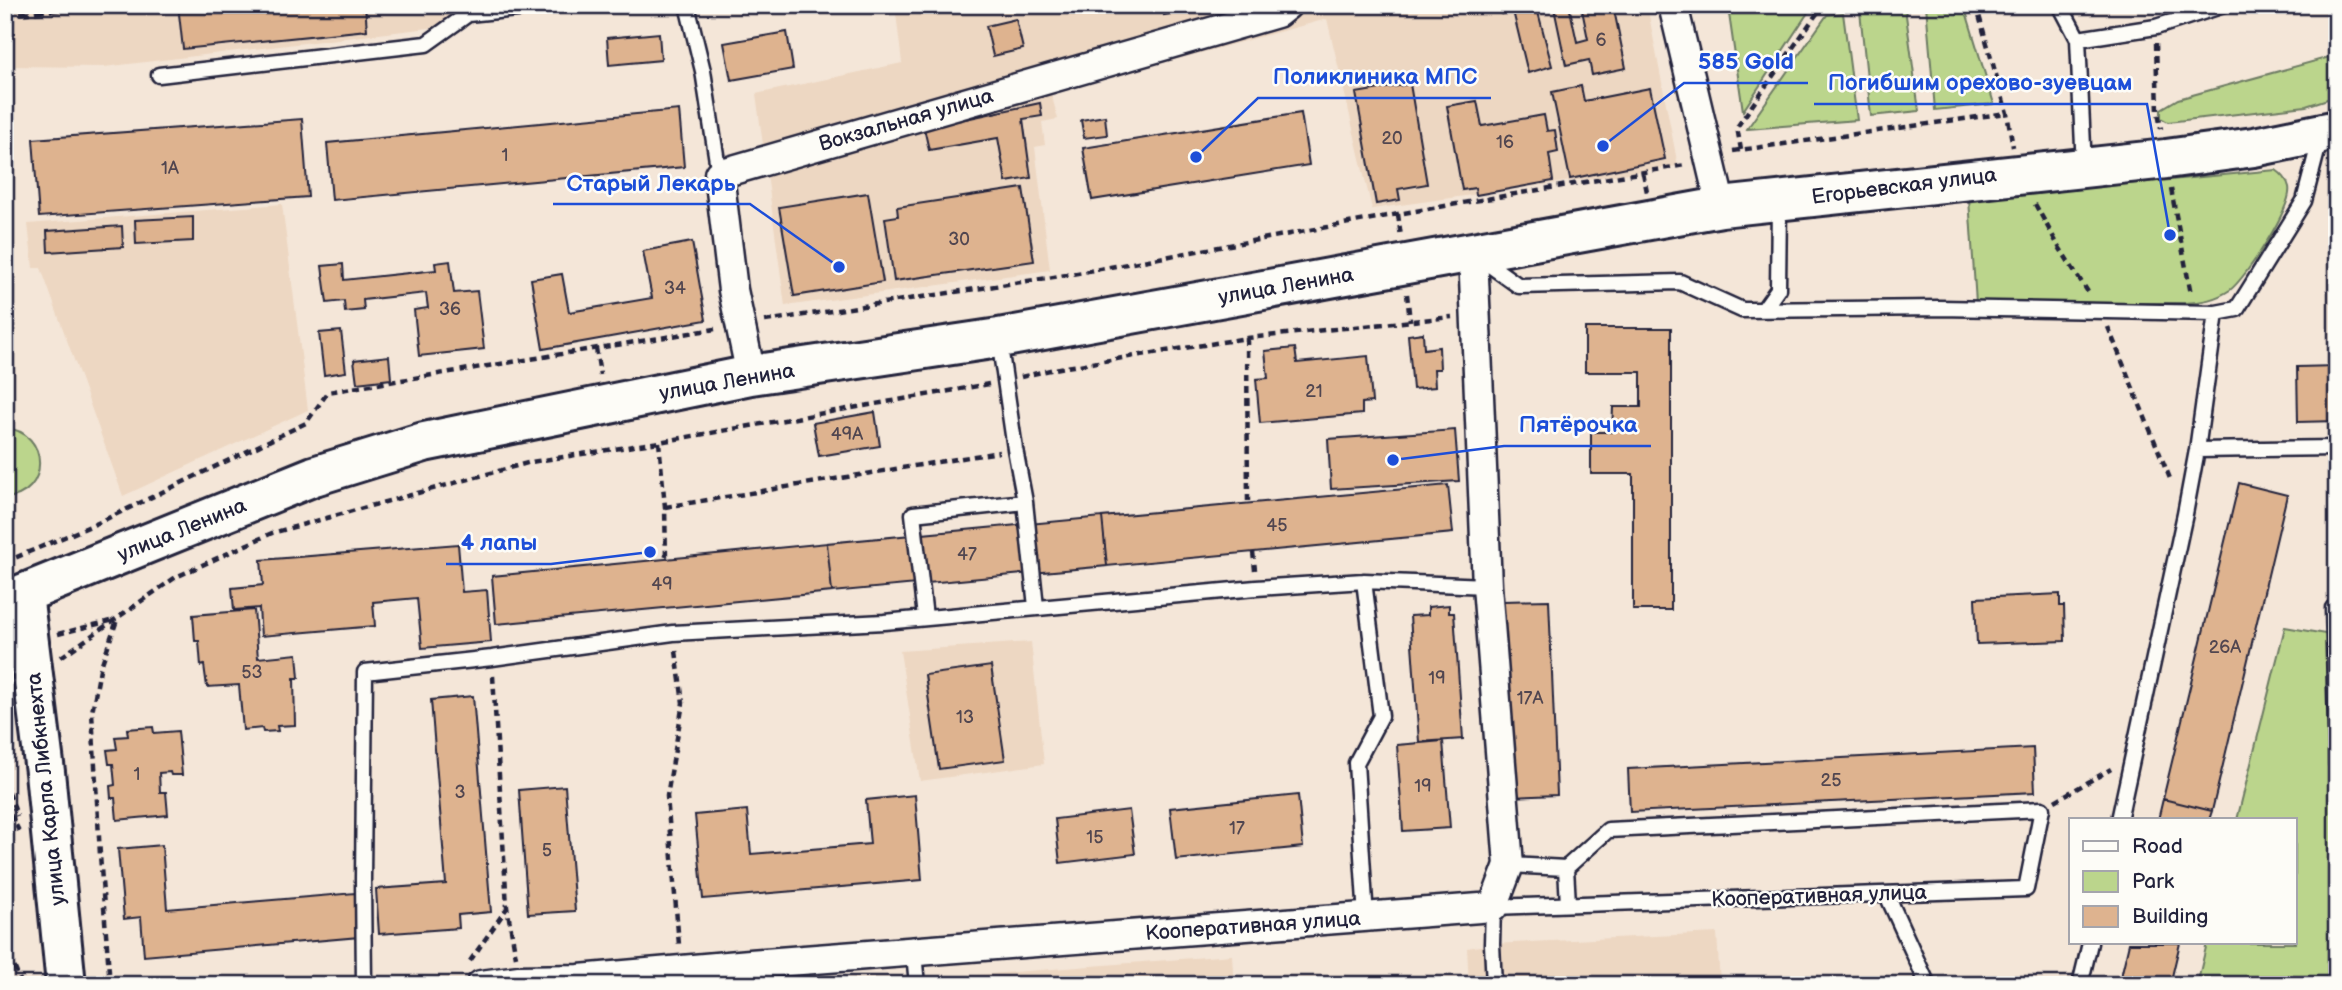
<svg xmlns="http://www.w3.org/2000/svg" width="2342" height="990" viewBox="0 0 2342 990" font-family="'Balsamiq Sans',sans-serif">
<style>
.built{fill:#edd7c2}
.green{fill:#bbd58c;stroke:#6e7c64;stroke-width:2}
.building{fill:#deb38f;stroke:#22223b;stroke-width:2}
.lines{fill:none;stroke-linecap:round;stroke-linejoin:round}
.service-casing{stroke:#22223b;stroke-width:19}
.minor-casing{stroke:#22223b;stroke-width:33}
.secondary-casing{stroke:#22223b;stroke-width:44}
.path{stroke:#22223b;stroke-width:4.5;stroke-dasharray:7 5;stroke-linecap:butt}
.service{stroke:#fdfcf7;stroke-width:14}
.minor{stroke:#fdfcf7;stroke-width:28}
.secondary{stroke:#fdfcf7;stroke-width:38}
.rail{stroke:#22223b;stroke-width:5;stroke-dasharray:10 5;stroke-linecap:butt}
.labels{text-anchor:middle;dominant-baseline:central;stroke-width:5;stroke-linejoin:round;paint-order:stroke}
.number-label{font-size:18px;fill:#514650}
.street-label{font-size:21px;fill:#22223b;stroke:#fdfcf7}
.leader{fill:none;stroke:#1d4ed8;stroke-width:2.5}
.callout-dot{fill:#1d4ed8;stroke:#fdfcf7;stroke-width:2.5}
.callout-label{font-size:23px;text-anchor:middle;font-weight:bold;fill:#1d4ed8;stroke:#fdfcf7;stroke-width:5;stroke-linejoin:round;paint-order:stroke}
</style>
<rect width="100%" height="100%" fill="#f4e6d8"/>
<filter id="ink" filterUnits="userSpaceOnUse"><feTurbulence type="fractalNoise" baseFrequency=".0143" numOctaves="2"/><feDisplacementMap in="SourceGraphic" scale="14" xChannelSelector="R" yChannelSelector="G"/><feConvolveMatrix kernelMatrix="1 2 1 2 8 2 1 2 1" color-interpolation-filters="sRGB"/></filter>
<g filter="url(#ink)">
<path class="built" d="M 5,5 L 619,5 L 104,67 L 5,66 Z
M 895,5 L 1647,5 L 1678,166 L 1372,209 L 1327,19 L 1051,93 L 1058,119 L 1042,122 L 1045,145 L 1035,147 L 1050,270 L 785,306 L 756,94 L 902,63 Z
M 282,204 L 308,410 L 123,496 L 41,268 L 33,268 L 28,224 Z
M 1031,642 L 1044,764 L 920,781 L 900,651 Z
M 1717,933 L 1720,985 L 1469,985 L 1467,948 L 1492,944 Z
M 1232,955 L 1234,985 L 964,985 L 964,976 Z"/>
<path class="green" d="M 1745,5 L 1813,5 L 1743,111 L 1728,7 Z
M 1926,5 L 1964,5 L 1994,104 L 1935,110 Z
M 1905,8 L 1919,111 L 1871,116 L 1860,11 Z
M 1843,13 L 1857,120 L 1747,129 L 1827,15 Z
M 2337,55 L 2337,96 L 2306,106 L 2168,122 L 2161,118 L 2161,109 L 2178,99 Z
M 2276,170 C 2282,174 2287,179 2289,187 C 2293,206 2246,278 2230,290 C 2215,300 2202,302 2184,303 L 1976,303 L 1969,199 Z
M 5,428 C 50,431 51,495 5,498 Z
M 2285,627 L 2337,636 L 2337,985 L 2197,985 L 2207,943 L 2295,943 L 2295,820 L 2237,820 Z"/>
<path class="building" d="M 178,5 L 365,5 L 367,30 L 183,49 Z
M 1162,5 L 1189,5 L 1190,10 L 1164,15 Z
M 1500,5 L 1542,5 L 1543,11 L 1538,12 L 1552,66 L 1528,73 L 1513,11 L 1502,14 Z
M 1569,5 L 1577,42 L 1588,39 L 1581,5 L 1613,5 L 1626,68 L 1592,75 L 1589,60 L 1566,65 L 1554,8 Z
M 1016,19 L 1023,49 L 993,56 L 986,26 Z
M 787,32 L 793,69 L 731,80 L 724,43 Z
M 659,33 L 661,60 L 609,65 L 607,38 Z
M 1410,84 L 1427,184 L 1398,189 L 1400,200 L 1376,204 L 1356,93 Z
M 1581,86 L 1584,101 L 1650,88 L 1665,159 L 1570,179 L 1552,92 Z
M 1477,101 L 1482,126 L 1544,115 L 1547,131 L 1555,130 L 1558,152 L 1549,154 L 1553,181 L 1476,195 L 1475,188 L 1462,190 L 1447,106 Z
M 1040,103 L 1042,116 L 1023,119 L 1031,178 L 1006,182 L 998,138 L 929,150 L 924,128 Z
M 679,110 L 684,167 L 332,200 L 327,143 Z
M 1301,113 L 1309,165 L 1092,200 L 1083,148 Z
M 1105,116 L 1107,135 L 1084,138 L 1081,120 Z
M 302,119 L 308,197 L 39,217 L 33,139 Z
M 1023,188 L 1034,261 L 894,281 L 885,218 L 898,216 L 897,207 Z
M 868,193 L 883,282 L 794,296 L 779,207 Z
M 193,217 L 193,241 L 136,244 L 135,220 Z
M 122,226 L 123,247 L 48,252 L 47,231 Z
M 692,242 L 706,320 L 543,349 L 531,279 L 562,274 L 569,312 L 652,298 L 643,251 Z
M 450,261 L 454,293 L 477,291 L 484,349 L 419,356 L 414,310 L 428,308 L 426,293 L 363,300 L 364,310 L 345,312 L 344,301 L 327,303 L 322,266 L 343,264 L 344,280 L 436,270 L 435,263 Z
M 1585,328 L 1671,328 L 1671,610 L 1633,610 L 1633,474 L 1591,474 L 1591,432 L 1612,432 L 1613,407 L 1641,407 L 1641,372 L 1585,372 Z
M 341,331 L 346,372 L 324,375 L 319,333 Z
M 1423,333 L 1424,349 L 1439,347 L 1440,369 L 1434,369 L 1435,387 L 1413,389 L 1408,335 Z
M 1295,348 L 1297,363 L 1368,356 L 1372,402 L 1362,403 L 1362,414 L 1260,423 L 1256,379 L 1268,378 L 1265,351 Z
M 389,356 L 391,379 L 357,383 L 354,360 Z
M 2337,366 L 2337,421 L 2298,422 L 2297,367 Z
M 875,412 L 880,446 L 819,456 L 813,423 Z
M 1455,430 L 1459,481 L 1331,489 L 1328,439 Z
M 2239,483 L 2287,495 L 2212,811 L 2163,799 Z
M 1448,485 L 1453,533 L 1107,566 L 1102,517 Z
M 1102,517 L 1107,566 L 832,592 L 827,543 Z
M 827,543 L 832,592 L 496,624 L 492,576 Z
M 458,544 L 462,592 L 487,590 L 491,642 L 422,648 L 417,598 L 373,602 L 375,626 L 261,636 L 259,608 L 234,610 L 232,588 L 263,585 L 261,560 Z
M 2060,594 L 2060,606 L 2064,606 L 2065,641 L 1977,644 L 1975,598 Z
M 1549,600 L 1557,795 L 1511,797 L 1503,601 Z
M 1449,605 L 1449,613 L 1454,613 L 1463,739 L 1419,742 L 1410,616 L 1428,615 L 1428,607 Z
M 254,610 L 258,658 L 297,654 L 299,678 L 294,678 L 295,725 L 277,726 L 278,731 L 263,732 L 262,728 L 243,730 L 239,685 L 207,687 L 204,665 L 201,666 L 199,641 L 195,641 L 193,615 Z
M 991,666 L 1005,760 L 939,769 L 925,675 Z
M 473,696 L 491,912 L 458,915 L 459,928 L 379,934 L 376,889 L 446,884 L 431,700 Z
M 153,727 L 154,733 L 178,731 L 182,775 L 171,775 L 170,772 L 159,773 L 160,792 L 166,792 L 168,815 L 117,820 L 115,798 L 111,798 L 110,786 L 115,785 L 113,764 L 109,764 L 107,750 L 117,749 L 115,737 L 128,736 L 127,729 Z
M 1443,741 L 1450,828 L 1403,831 L 1397,745 Z
M 2033,748 L 2035,792 L 1630,812 L 1628,769 Z
M 565,786 L 575,911 L 528,914 L 519,790 Z
M 915,795 L 922,880 L 703,899 L 695,815 L 747,810 L 751,854 L 870,844 L 866,800 Z
M 1298,795 L 1303,847 L 1176,860 L 1170,808 Z
M 2163,799 L 2212,811 L 2209,820 L 2158,820 Z
M 1129,810 L 1135,854 L 1060,863 L 1055,819 Z
M 162,845 L 167,909 L 355,893 L 359,937 L 144,956 L 141,917 L 124,919 L 118,849 Z
M 2129,943 L 2180,943 L 2170,985 L 2119,985 Z"/>
<g class="lines">
<g class="service-casing">
<path id="service" d="M 687,5 L 703,71 L 719,174
M 2060,5 L 2078,39 L 2084,168
M 2078,39 L 2156,27 L 2224,5
M 159,75 L 426,44 L 468,14 L 557,5
M 1480,258 L 1519,286 L 1680,282 L 1742,310 L 1939,308 L 2216,313 L 2237,309 L 2304,201 L 2321,136
M 1763,310 L 1778,289 L 1779,204
M 999,339 L 1015,449 L 1025,502 L 1036,607
M 2197,450 L 2337,448
M 1364,581 L 1381,716 L 1356,763 L 1366,918
M 2333,608 L 2337,765
M 925,617 L 913,514 L 1025,502
M 2119,820 L 2185,514 L 2197,450 L 2216,313
M 1566,868 L 1568,904
M 1887,895 L 1928,985
M 914,953 L 917,985
M 364,985 L 363,880 L 365,672 L 492,658 L 673,633 L 884,622 L 1256,588 L 1364,581 L 1487,586
M 1494,985 L 1492,944 L 1493,907 L 2026,889 L 2042,809 L 1608,830 L 1566,868 L 1509,865
M 2080,985 L 2090,943"/>
</g>
<g class="minor-casing">
<path id="minor" d="M 1673,5 L 1721,207
M 751,375 L 733,290 L 719,174 L 1277,13 L 1287,5
M 481,985 L 519,980 L 579,979 L 750,964 L 1493,907 L 1509,865 L 1487,586 L 1473,254"/>
</g>
<g class="secondary-casing">
<path id="secondary" d="M 23,594 L 45,772 L 66,985
M 5,601 L 314,476 L 424,442 L 751,375 L 999,338 L 1721,207 L 2166,159 L 2254,147 L 2337,130"/>
</g>
<path class="path" d="M 1976,5 L 2007,113 L 2013,147
M 2156,43 L 2158,112 L 2161,129
M 1741,150 L 1737,127 L 1823,5
M 1733,151 L 2007,113
M 1643,173 L 1647,192
M 2171,189 L 2191,294
M 2035,204 L 2059,247 L 2088,292
M 1398,214 L 1401,237
M 1407,294 L 1410,321
M 765,321 L 1067,275 L 1398,214 L 1685,165
M 2108,327 L 2171,481
M 1247,338 L 1248,504
M 596,348 L 600,375
M 1021,377 L 1054,369 L 1247,338 L 1452,317
M 659,442 L 665,507 L 666,558
M 665,507 L 999,452
M 1253,552 L 1255,570
M 5,562 L 100,522 L 306,423 L 328,392 L 715,329
M 58,634 L 110,621
M 676,651 L 683,703 L 667,796 L 679,945
M 61,657 L 176,577 L 272,533 L 531,462 L 659,442 L 989,384
M 493,676 L 507,907 L 516,957
M 5,781 L 17,816
M 2055,801 L 2111,769
M 5,804 L 19,831
M 5,945 L 22,985
M 470,961 L 507,908
M 110,985 L 100,855 L 92,712 L 100,669 L 117,620"/>
<use href="#service" class="service"/>
<use href="#minor" class="minor"/>
<use href="#secondary" class="secondary"/>
<path class="rail" d="M 5,15 L 85,7"/>
</g>
</g>
<g class="labels">
<g class="number-label">
<text x="1601" y="40">6</text>
<text x="1392" y="138">20</text>
<text x="1505" y="142">16</text>
<text x="505" y="155">1</text>
<text x="170" y="168">1А</text>
<text x="959" y="239">30</text>
<text x="675" y="288">34</text>
<text x="450" y="309">36</text>
<text x="1314" y="391">21</text>
<text x="847" y="434">49А</text>
<text x="1277" y="525">45</text>
<text x="967" y="554">47</text>
<text x="662" y="584">49</text>
<text x="2225" y="647">26А</text>
<text x="252" y="672">53</text>
<text x="1437" y="678">19</text>
<text x="1530" y="698">17А</text>
<text x="965" y="717">13</text>
<text x="137" y="774">1</text>
<text x="1831" y="780">25</text>
<text x="1423" y="786">19</text>
<text x="460" y="792">3</text>
<text x="1237" y="828">17</text>
<text x="1095" y="837">15</text>
<text x="547" y="850">5</text>
</g>
<g class="street-label">
<text transform="translate(906 120) rotate(-16)">Вокзальная улица</text>
<text transform="translate(1904 186) rotate(-7)">Егорьевская улица</text>
<text transform="translate(1286 286) rotate(-10)">улица Ленина</text>
<text transform="translate(727 382) rotate(-10)">улица Ленина</text>
<text transform="translate(182 530) rotate(-22)">улица Ленина</text>
<text transform="translate(46 789) rotate(-96)">улица Карла Либкнехта</text>
<text transform="translate(1819 896) rotate(-2)">Кооперативная улица</text>
<text transform="translate(1253 926) rotate(-4)">Кооперативная улица</text>
</g>
</g>
<path class="leader" d="M1603 146L1684 83H1808M1196 157L1258 98H1491M2170 235L2147 104H1814M839 267L750 204H553M1393 460L1504 446H1651M650 552L551 564H446"/>
<g class="callout-dot">
<circle cx="1603" cy="146" r="7"/>
<circle cx="1196" cy="157" r="7"/>
<circle cx="2170" cy="235" r="7"/>
<circle cx="839" cy="267" r="7"/>
<circle cx="1393" cy="460" r="7"/>
<circle cx="650" cy="552" r="7"/>
</g>
<g class="callout-label">
<text x="1746" y="69">585 Gold</text>
<text x="1375" y="84">Поликлиника МПС</text>
<text x="1980" y="90">Погибшим орехово-зуевцам</text>
<text x="651" y="191">Старый Лекарь</text>
<text x="1578" y="432">Пятёрочка</text>
<text x="499" y="550">4 лапы</text>
</g>
<rect width="2342" height="990" fill="none" stroke="#fdfcf7" stroke-width="28"/>
<rect x="14" y="14" width="2314" height="962" fill="none" stroke="#22223b" stroke-width="2.5" filter="url(#ink)"/>
<rect x="2069" y="818" width="228" height="126" fill="#fdfcf7" stroke="#a5a5ac" stroke-width="2"/>
<rect x="2083" y="841" width="35" height="10" fill="#fdfcf7" stroke="#a5a5ac" stroke-width="2"/>
<text x="2132" y="853" font-size="21" fill="#22223b">Road</text>
<rect x="2083" y="871" width="35" height="21" fill="#bbd58c" stroke="#a5a5ac" stroke-width="2"/>
<text x="2132" y="888" font-size="21" fill="#22223b">Park</text>
<rect x="2083" y="906" width="35" height="21" fill="#deb38f" stroke="#a5a5ac" stroke-width="2"/>
<text x="2132" y="923" font-size="21" fill="#22223b">Building</text>
</svg>
